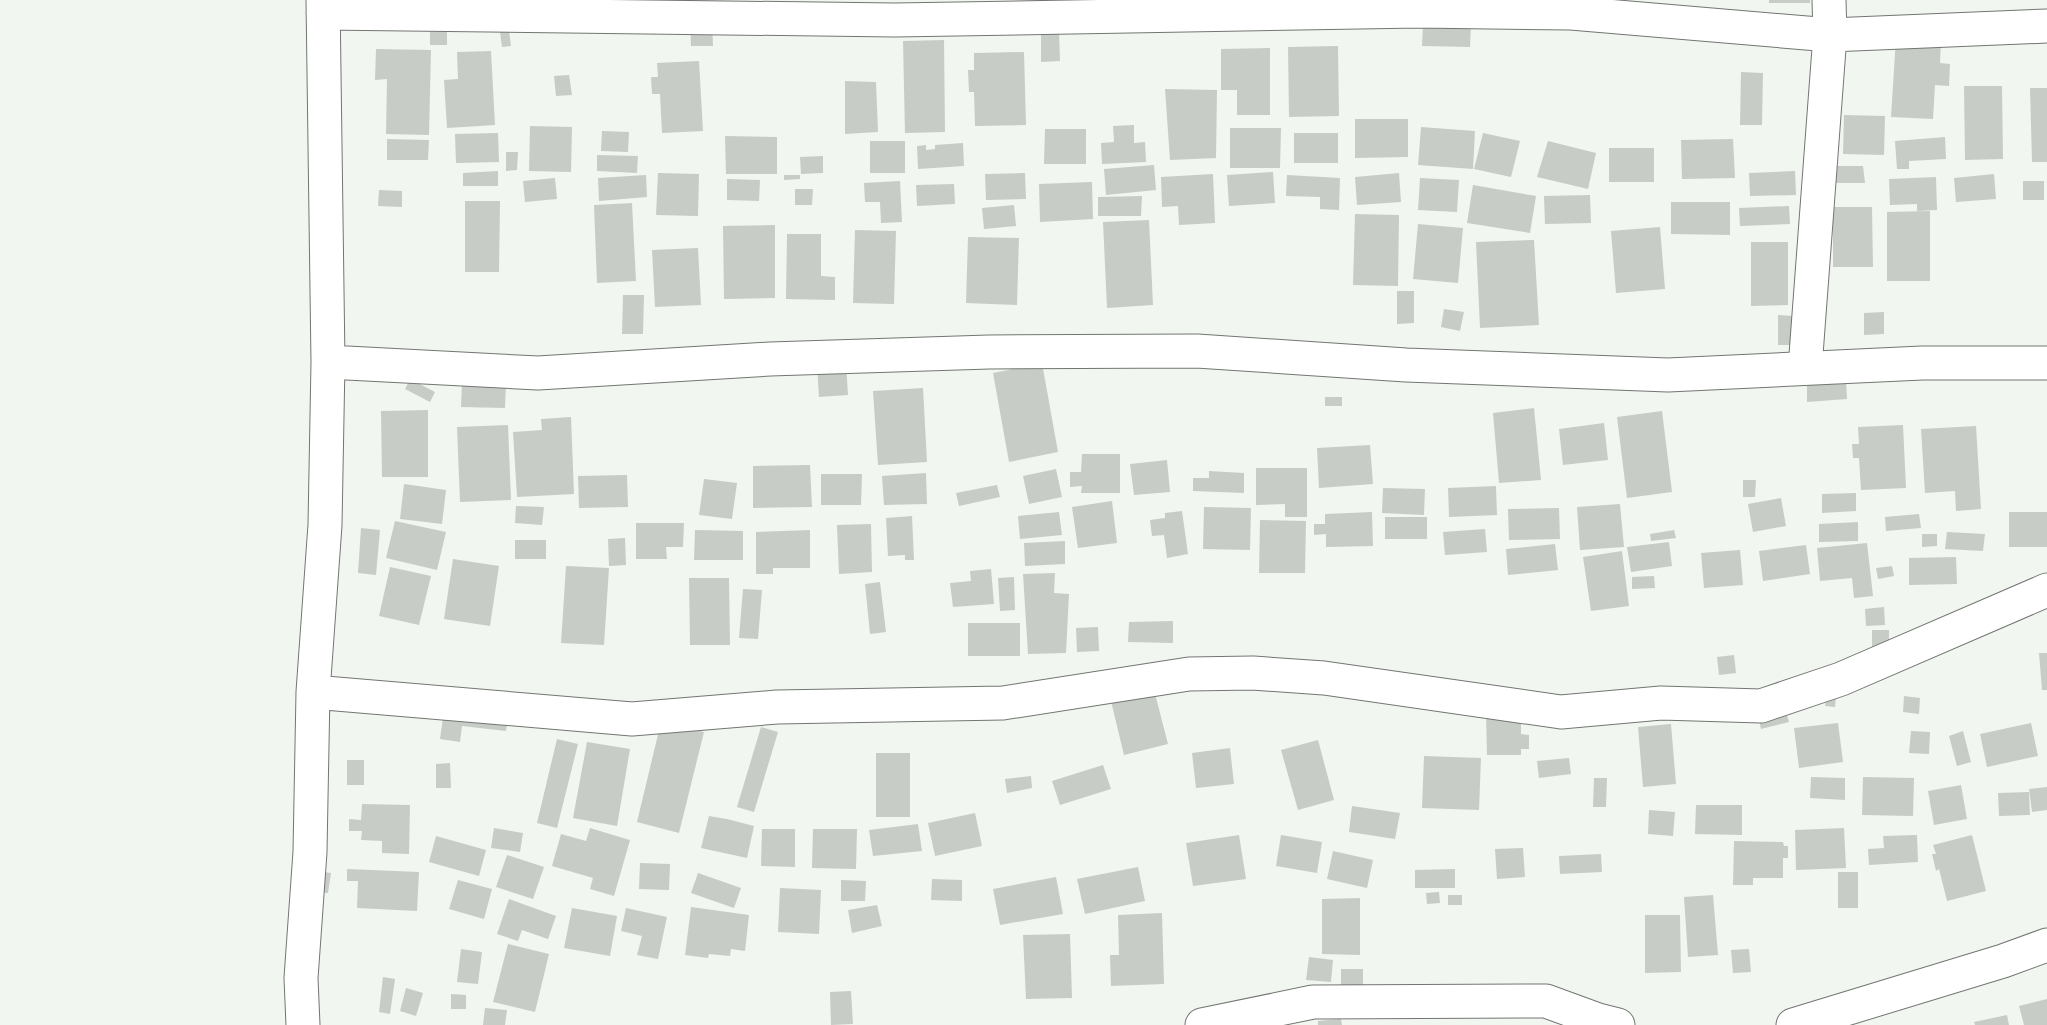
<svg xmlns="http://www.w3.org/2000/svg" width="2047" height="1025" viewBox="0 0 2047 1025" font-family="Merriweather,serif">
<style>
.building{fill:#c7ccc7}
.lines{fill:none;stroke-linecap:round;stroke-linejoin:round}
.minor-casing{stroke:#727671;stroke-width:35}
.minor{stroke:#fff;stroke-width:33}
</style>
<rect width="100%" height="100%" fill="#f1f6f0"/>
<path class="building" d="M 1769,0 L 1810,0 L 1810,3 L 1769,3 Z
M 712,19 L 713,46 L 691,46 L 690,20 Z
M 1423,24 L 1471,25 L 1470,47 L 1422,46 Z
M 509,31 L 511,46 L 502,47 L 500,32 Z
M 1059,31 L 1060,61 L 1041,62 L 1041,32 Z
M 430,32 L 447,32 L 447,45 L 430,45 Z
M 1896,38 L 1941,41 L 1940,63 L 1950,64 L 1949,86 L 1935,85 L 1933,119 L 1891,117 Z
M 944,40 L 945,132 L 905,133 L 903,41 Z
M 1338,46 L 1339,116 L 1289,117 L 1288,47 Z
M 1270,48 L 1270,115 L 1237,115 L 1237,90 L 1221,90 L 1221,49 Z
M 376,49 L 431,50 L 429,135 L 386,134 L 387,79 L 375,80 Z
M 491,51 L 495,125 L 447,128 L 444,80 L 458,79 L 457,52 Z
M 1024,52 L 1026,125 L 975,126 L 974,92 L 969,92 L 968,70 L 974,70 L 974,53 Z
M 699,61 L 703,131 L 662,133 L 660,94 L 652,94 L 651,77 L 658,77 L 657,63 Z
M 1741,72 L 1763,73 L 1762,125 L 1740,125 Z
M 569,75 L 572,95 L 556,96 L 554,76 Z
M 845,81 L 876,82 L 878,132 L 845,134 Z
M 1964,86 L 2002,86 L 2003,159 L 1965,160 Z
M 2030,88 L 2047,88 L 2047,162 L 2032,162 Z
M 1165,89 L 1217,90 L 1216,158 L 1170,160 Z
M 1844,115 L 1885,116 L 1884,155 L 1843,154 Z
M 1355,119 L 1408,119 L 1408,157 L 1355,158 Z
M 1134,125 L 1134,143 L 1145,142 L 1146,162 L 1102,164 L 1101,143 L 1114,142 L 1113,126 Z
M 530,126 L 572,127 L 571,172 L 529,171 Z
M 1421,127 L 1475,131 L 1473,169 L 1418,165 Z
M 1230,128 L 1281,128 L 1280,168 L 1230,168 Z
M 1045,129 L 1086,129 L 1086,164 L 1044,164 Z
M 602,131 L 629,132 L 628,152 L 601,151 Z
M 498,133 L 499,162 L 456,163 L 455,134 Z
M 1294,133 L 1338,133 L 1338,163 L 1294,163 Z
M 1483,133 L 1520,141 L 1511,177 L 1474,169 Z
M 725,136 L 777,137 L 777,174 L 726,174 Z
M 1945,137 L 1946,159 L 1909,161 L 1909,169 L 1897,169 L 1895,141 Z
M 387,139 L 429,140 L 428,160 L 387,160 Z
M 1733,139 L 1735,178 L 1682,179 L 1681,140 Z
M 870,141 L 905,141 L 905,173 L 870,173 Z
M 1548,141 L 1596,153 L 1588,189 L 1537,177 Z
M 963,143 L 964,166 L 918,169 L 917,146 L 926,145 L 926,150 L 935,149 L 935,145 Z
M 1609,148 L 1654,148 L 1654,182 L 1609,182 Z
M 506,152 L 518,152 L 517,170 L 506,171 Z
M 597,155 L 638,156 L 637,173 L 597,171 Z
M 823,156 L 823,173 L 801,174 L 800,157 Z
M 1154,165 L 1156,190 L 1106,195 L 1104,169 Z
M 1829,166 L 1863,166 L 1865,183 L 1829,183 Z
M 498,171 L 498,186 L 463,186 L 463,173 Z
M 1795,171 L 1796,195 L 1750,196 L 1749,173 Z
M 1273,172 L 1275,203 L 1229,206 L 1227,175 Z
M 658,173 L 699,174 L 698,216 L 656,215 Z
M 1025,173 L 1026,199 L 986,200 L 985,174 Z
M 1399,173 L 1401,202 L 1357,205 L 1355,177 Z
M 1213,174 L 1215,223 L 1179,225 L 1178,206 L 1162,207 L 1161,177 Z
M 1994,174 L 1996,199 L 1956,202 L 1954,178 Z
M 646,175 L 647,197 L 599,201 L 598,178 Z
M 784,175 L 800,175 L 800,179 L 784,180 Z
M 1287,175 L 1340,178 L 1339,210 L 1320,209 L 1320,197 L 1286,196 Z
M 1936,177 L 1937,210 L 1917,211 L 1917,204 L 1890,205 L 1889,179 Z
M 555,178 L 557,199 L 525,202 L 523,181 Z
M 1420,178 L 1459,180 L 1457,212 L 1418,210 Z
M 727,179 L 760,180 L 759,201 L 727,200 Z
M 900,181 L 902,222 L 881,223 L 880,202 L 865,202 L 864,183 Z
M 2023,181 L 2044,181 L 2044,200 L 2023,200 Z
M 1092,182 L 1093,219 L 1040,222 L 1039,184 Z
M 954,184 L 955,204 L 917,206 L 916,185 Z
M 1473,185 L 1536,196 L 1530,233 L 1467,223 Z
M 795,189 L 813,189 L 812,205 L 795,205 Z
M 379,190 L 402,191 L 402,207 L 378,206 Z
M 1590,195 L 1591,223 L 1545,224 L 1544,196 Z
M 1142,196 L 1141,216 L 1098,216 L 1098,197 Z
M 465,201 L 500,201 L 499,272 L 465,272 Z
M 1671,202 L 1730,202 L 1730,235 L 1671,234 Z
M 632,203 L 636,281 L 597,283 L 594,205 Z
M 1014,205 L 1016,226 L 984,229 L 982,208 Z
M 1789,206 L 1790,224 L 1740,226 L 1739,208 Z
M 1833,207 L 1872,207 L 1873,267 L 1833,267 Z
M 1930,211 L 1930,281 L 1887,281 L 1887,212 Z
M 1355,214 L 1399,215 L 1398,286 L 1353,285 Z
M 1149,220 L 1153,305 L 1107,308 L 1103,222 Z
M 1418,224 L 1463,228 L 1458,283 L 1413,279 Z
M 775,225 L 775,298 L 724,299 L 723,226 Z
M 1660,227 L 1665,289 L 1616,293 L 1611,231 Z
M 855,230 L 896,231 L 894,304 L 853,303 Z
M 787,234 L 821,234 L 821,276 L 835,277 L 835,300 L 786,299 Z
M 968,237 L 1019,238 L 1017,305 L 966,303 Z
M 1534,240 L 1539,325 L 1480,328 L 1476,242 Z
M 1751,242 L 1788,242 L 1788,305 L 1751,306 Z
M 698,248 L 701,305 L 655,307 L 652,250 Z
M 1397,291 L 1414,291 L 1414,323 L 1397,324 Z
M 623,295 L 644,295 L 643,334 L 622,334 Z
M 1444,309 L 1464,312 L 1460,331 L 1441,327 Z
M 1884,312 L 1884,334 L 1864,335 L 1864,313 Z
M 1778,315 L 1793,316 L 1793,345 L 1778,345 Z
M 846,363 L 848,395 L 819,397 L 817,365 Z
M 1042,363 L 1058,452 L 1009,462 L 993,373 Z
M 410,379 L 435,392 L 430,402 L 405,389 Z
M 1846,380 L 1847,399 L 1807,402 L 1807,383 Z
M 462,382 L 506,383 L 505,408 L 461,407 Z
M 923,388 L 927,462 L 878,465 L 873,391 Z
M 1325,397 L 1342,397 L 1342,406 L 1325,406 Z
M 1534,408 L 1541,480 L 1499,483 L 1493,413 Z
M 428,410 L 428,477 L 382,477 L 381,411 Z
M 1662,411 L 1672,492 L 1627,498 L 1617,417 Z
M 571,417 L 574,494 L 517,497 L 513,432 L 542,430 L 541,419 Z
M 1604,423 L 1608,460 L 1563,465 L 1559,429 Z
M 508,425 L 511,500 L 460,502 L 457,427 Z
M 1903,425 L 1906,488 L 1861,490 L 1859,458 L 1853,458 L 1852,444 L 1859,444 L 1858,427 Z
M 1976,426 L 1981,509 L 1956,511 L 1955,491 L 1925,493 L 1921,429 Z
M 1370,445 L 1373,484 L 1319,488 L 1317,448 Z
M 1082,454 L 1120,454 L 1120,493 L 1081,493 L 1082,486 L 1070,487 L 1070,472 L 1081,472 Z
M 1167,460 L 1170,492 L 1134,495 L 1130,464 Z
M 810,465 L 812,507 L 753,508 L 753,466 Z
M 1256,468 L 1307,468 L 1307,517 L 1285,517 L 1285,504 L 1256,505 Z
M 1056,469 L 1062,497 L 1029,504 L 1023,476 Z
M 1209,471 L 1244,473 L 1244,493 L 1193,491 L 1193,478 L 1209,478 Z
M 926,473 L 927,504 L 884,505 L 882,476 Z
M 821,474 L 862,474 L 861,505 L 821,505 Z
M 627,475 L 628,507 L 579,508 L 578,476 Z
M 704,479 L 737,483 L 732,519 L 699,515 Z
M 1743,480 L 1756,480 L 1755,497 L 1743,497 Z
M 404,484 L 446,490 L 442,524 L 400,519 Z
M 997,485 L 1000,497 L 959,506 L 956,493 Z
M 1496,486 L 1497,515 L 1449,517 L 1448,488 Z
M 1383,488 L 1425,489 L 1424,515 L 1382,513 Z
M 1856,493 L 1856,511 L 1822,513 L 1822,494 Z
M 1781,498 L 1786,526 L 1753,532 L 1748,504 Z
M 1112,501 L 1117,543 L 1078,548 L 1072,507 Z
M 1620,504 L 1624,547 L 1580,550 L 1577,507 Z
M 516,506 L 544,507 L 542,525 L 515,523 Z
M 1204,507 L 1251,508 L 1250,550 L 1203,549 Z
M 1559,508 L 1560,539 L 1509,540 L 1508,509 Z
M 1182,511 L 1188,554 L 1167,558 L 1164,535 L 1152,536 L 1150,520 L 1165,518 L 1165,513 Z
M 1059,512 L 1062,535 L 1020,539 L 1018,516 Z
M 1372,512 L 1373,546 L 1326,547 L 1326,534 L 1314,535 L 1314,524 L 1325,524 L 1325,514 Z
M 2009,512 L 2047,512 L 2047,547 L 2009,547 Z
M 1919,514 L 1921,528 L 1886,531 L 1885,517 Z
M 912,516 L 914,560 L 905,560 L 905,555 L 888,556 L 886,518 Z
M 1385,517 L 1427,517 L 1427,539 L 1385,539 Z
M 1260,520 L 1306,521 L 1305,573 L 1259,573 Z
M 395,521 L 446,532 L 437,570 L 386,558 Z
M 1858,522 L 1858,541 L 1819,542 L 1819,524 Z
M 636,523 L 684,523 L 683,547 L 666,547 L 667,559 L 636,559 Z
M 871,524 L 872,572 L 839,574 L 837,525 Z
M 361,528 L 380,530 L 376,575 L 358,573 Z
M 1485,529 L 1487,552 L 1445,555 L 1443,532 Z
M 695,530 L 743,531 L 743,560 L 694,560 Z
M 810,530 L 810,568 L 773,568 L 773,574 L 756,574 L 756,532 Z
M 1674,530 L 1676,538 L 1651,541 L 1650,534 Z
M 1947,532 L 1985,534 L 1983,551 L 1945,549 Z
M 1922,534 L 1937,534 L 1937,546 L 1922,547 Z
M 625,538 L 626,565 L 609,566 L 608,539 Z
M 515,540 L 546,540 L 546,559 L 515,559 Z
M 1065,541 L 1065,564 L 1025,566 L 1024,543 Z
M 1669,542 L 1672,566 L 1631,572 L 1627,547 Z
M 1867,543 L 1873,596 L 1854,598 L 1852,578 L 1820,581 L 1817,548 Z
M 1555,544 L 1558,570 L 1508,575 L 1506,549 Z
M 1806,545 L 1810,574 L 1763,581 L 1759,551 Z
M 1740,550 L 1743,585 L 1704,588 L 1701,553 Z
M 1622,551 L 1629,606 L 1591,611 L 1583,557 Z
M 1956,557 L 1957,584 L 1909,585 L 1909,558 Z
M 453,559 L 499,566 L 490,626 L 444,619 Z
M 566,566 L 609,568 L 604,645 L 561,643 Z
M 1892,566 L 1894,576 L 1878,579 L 1876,568 Z
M 390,567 L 431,576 L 419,625 L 379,616 Z
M 991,569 L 994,604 L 953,607 L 950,583 L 971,581 L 970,571 Z
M 1055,573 L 1054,593 L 1069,594 L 1066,653 L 1028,654 L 1023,574 Z
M 1654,576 L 1655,588 L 1632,589 L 1632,577 Z
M 1014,577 L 1015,610 L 1000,611 L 998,578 Z
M 689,578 L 729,578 L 730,645 L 690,645 Z
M 880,582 L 886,632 L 870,634 L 865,584 Z
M 743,589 L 762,590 L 758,639 L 739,638 Z
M 1884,607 L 1885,625 L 1866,626 L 1865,609 Z
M 1173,621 L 1173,643 L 1128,642 L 1129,622 Z
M 968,623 L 1020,623 L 1020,656 L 968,656 Z
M 1098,627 L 1099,651 L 1077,652 L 1076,628 Z
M 1872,630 L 1889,630 L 1889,647 L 1872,647 Z
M 2039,653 L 2047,653 L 2047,690 L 2042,690 Z
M 1734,655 L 1736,673 L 1719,675 L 1717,657 Z
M 1153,686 L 1168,744 L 1124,755 L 1110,697 Z
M 1827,695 L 1836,697 L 1835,707 L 1825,706 Z
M 1904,696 L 1920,698 L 1919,714 L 1903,712 Z
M 445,703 L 509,711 L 506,731 L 462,726 L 460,742 L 440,739 Z
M 1784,706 L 1789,722 L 1761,729 L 1757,712 Z
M 1486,714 L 1521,714 L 1521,734 L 1529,735 L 1529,749 L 1521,749 L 1521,755 L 1487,755 Z
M 661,722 L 704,732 L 679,833 L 637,822 Z
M 1838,723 L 1843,762 L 1799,768 L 1794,728 Z
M 2031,723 L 2038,756 L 1987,767 L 1980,734 Z
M 1671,724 L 1676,784 L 1643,787 L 1638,727 Z
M 761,727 L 778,732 L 754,812 L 737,807 Z
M 1911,731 L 1930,732 L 1929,754 L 1909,753 Z
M 1963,731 L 1971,762 L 1957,766 L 1949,736 Z
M 557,739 L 578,744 L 557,828 L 537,823 Z
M 1318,740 L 1334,800 L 1298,810 L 1281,750 Z
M 587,742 L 630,749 L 617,826 L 573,818 Z
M 1230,748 L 1234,784 L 1196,788 L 1192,753 Z
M 876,753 L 910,753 L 910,817 L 876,817 Z
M 1424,756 L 1481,758 L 1479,810 L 1422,808 Z
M 1569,758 L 1571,774 L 1539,778 L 1537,761 Z
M 347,760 L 364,760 L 364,785 L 347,785 Z
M 450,763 L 451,788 L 436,788 L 436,764 Z
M 1103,765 L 1111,789 L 1060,805 L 1052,781 Z
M 1031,776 L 1032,788 L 1007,793 L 1005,779 Z
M 1811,777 L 1845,778 L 1845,800 L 1810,798 Z
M 1863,777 L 1914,778 L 1913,816 L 1862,815 Z
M 1594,778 L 1607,778 L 1606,807 L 1593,807 Z
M 1961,785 L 1967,819 L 1934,825 L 1928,791 Z
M 2047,787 L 2047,810 L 2032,812 L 2029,789 Z
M 2029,792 L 2030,815 L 1999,816 L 1998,793 Z
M 362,804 L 410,805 L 409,854 L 382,853 L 382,841 L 361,840 L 362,831 L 349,831 L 349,819 L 361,820 Z
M 1696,805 L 1742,805 L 1742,835 L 1695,834 Z
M 1352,806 L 1400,813 L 1395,839 L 1349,832 Z
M 1649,810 L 1675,812 L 1673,836 L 1648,834 Z
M 975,813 L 982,846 L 935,856 L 928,823 Z
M 709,816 L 727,819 L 754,826 L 747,858 L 701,848 Z
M 918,824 L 922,851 L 873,856 L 869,830 Z
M 494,828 L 523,833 L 520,852 L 491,848 Z
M 590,828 L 630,840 L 614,896 L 590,889 L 593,878 L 552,866 L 561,834 L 586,841 Z
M 1844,828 L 1846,868 L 1796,870 L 1795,830 Z
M 762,829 L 795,829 L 795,867 L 761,866 Z
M 813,829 L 857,829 L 856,869 L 812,868 Z
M 1239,835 L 1246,879 L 1193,886 L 1186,843 Z
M 1281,835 L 1322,842 L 1317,873 L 1276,866 Z
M 1917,835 L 1918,862 L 1869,865 L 1868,849 L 1884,848 L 1883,836 Z
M 1972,835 L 1986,891 L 1947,901 L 1939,869 L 1936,871 L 1932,854 L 1936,854 L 1933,845 Z
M 436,836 L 486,850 L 479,876 L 429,862 Z
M 1734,841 L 1783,842 L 1784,846 L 1788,846 L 1788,858 L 1783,858 L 1783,878 L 1753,878 L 1753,885 L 1733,885 Z
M 1523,848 L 1525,877 L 1497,879 L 1495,849 Z
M 1333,851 L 1373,860 L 1367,888 L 1327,879 Z
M 1601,854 L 1602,872 L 1560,874 L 1559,856 Z
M 507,855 L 544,867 L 533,899 L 496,887 Z
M 640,863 L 670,864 L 669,890 L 639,889 Z
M 1138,867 L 1145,901 L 1085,914 L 1077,879 Z
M 347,869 L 419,872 L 417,911 L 357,908 L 358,881 L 347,881 Z
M 1455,869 L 1455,888 L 1415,888 L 1415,870 Z
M 317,871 L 331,873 L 328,893 L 315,892 Z
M 1838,872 L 1858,872 L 1858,908 L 1838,908 Z
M 698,873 L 741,888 L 734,908 L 691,893 Z
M 1056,877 L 1063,914 L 1000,925 L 993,889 Z
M 932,879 L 962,880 L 962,901 L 931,900 Z
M 458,880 L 492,889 L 484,919 L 449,909 Z
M 841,880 L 866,881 L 865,901 L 841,901 Z
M 780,888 L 821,890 L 819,934 L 778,932 Z
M 1439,892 L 1440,903 L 1427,904 L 1426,893 Z
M 1448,895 L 1462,895 L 1462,905 L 1448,905 Z
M 1713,895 L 1718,955 L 1688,957 L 1684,897 Z
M 1360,898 L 1360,955 L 1322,954 L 1322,899 Z
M 509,899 L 556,916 L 548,939 L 522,930 L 518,941 L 497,934 Z
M 877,905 L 882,926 L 852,933 L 848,910 Z
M 691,907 L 749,915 L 745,951 L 731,949 L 730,956 L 709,954 L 708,958 L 685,955 Z
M 572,908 L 617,916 L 610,956 L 564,948 Z
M 626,908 L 667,917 L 658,959 L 637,955 L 642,936 L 621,931 Z
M 1162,913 L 1164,984 L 1111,986 L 1110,955 L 1119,955 L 1118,915 Z
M 1645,915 L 1680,915 L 1681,972 L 1645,973 Z
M 1070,934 L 1072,998 L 1026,999 L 1023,935 Z
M 508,944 L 549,954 L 535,1012 L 493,1002 Z
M 461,949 L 482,952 L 478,984 L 457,982 Z
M 1749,949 L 1751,972 L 1733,973 L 1731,950 Z
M 1309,957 L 1333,960 L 1331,982 L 1306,980 Z
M 1341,969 L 1363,969 L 1363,986 L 1341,986 Z
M 383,977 L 395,979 L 390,1014 L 379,1012 Z
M 406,988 L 423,993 L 416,1016 L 400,1011 Z
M 851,991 L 853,1024 L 831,1025 L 830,992 Z
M 451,994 L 466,995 L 466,1009 L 451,1009 Z
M 2047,999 L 2047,1025 L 2024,1025 L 2019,1006 Z
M 485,1008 L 507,1010 L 505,1025 L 483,1025 Z
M 2007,1015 L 2009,1025 L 1975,1025 L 1974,1022 Z
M 1341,1019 L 1342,1025 L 1318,1025 L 1318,1021 Z"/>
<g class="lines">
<g class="minor-casing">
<path id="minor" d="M 323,13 L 895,20 L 1419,11 L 1571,13 L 1830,35 L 2047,26
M 328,362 L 538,373 L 770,359 L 989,352 L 1197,351 L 1406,365 L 1668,375 L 1922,363 L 2047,363
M 1805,368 L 1830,35 L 1829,0
M 313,692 L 632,719 L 777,707 L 1003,703 L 1189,674 L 1253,673 L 1324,678 L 1561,712 L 1661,703 L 1761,706 L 1841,679 L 2047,590
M 303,1025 L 301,978 L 310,852 L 313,692 L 325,525 L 328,362 L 323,0
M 1202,1025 L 1313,1002 L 1546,1001 L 1598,1020 L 1618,1025
M 1793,1025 L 2003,961 L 2047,945"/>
</g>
<use href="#minor" class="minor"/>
</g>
</svg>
